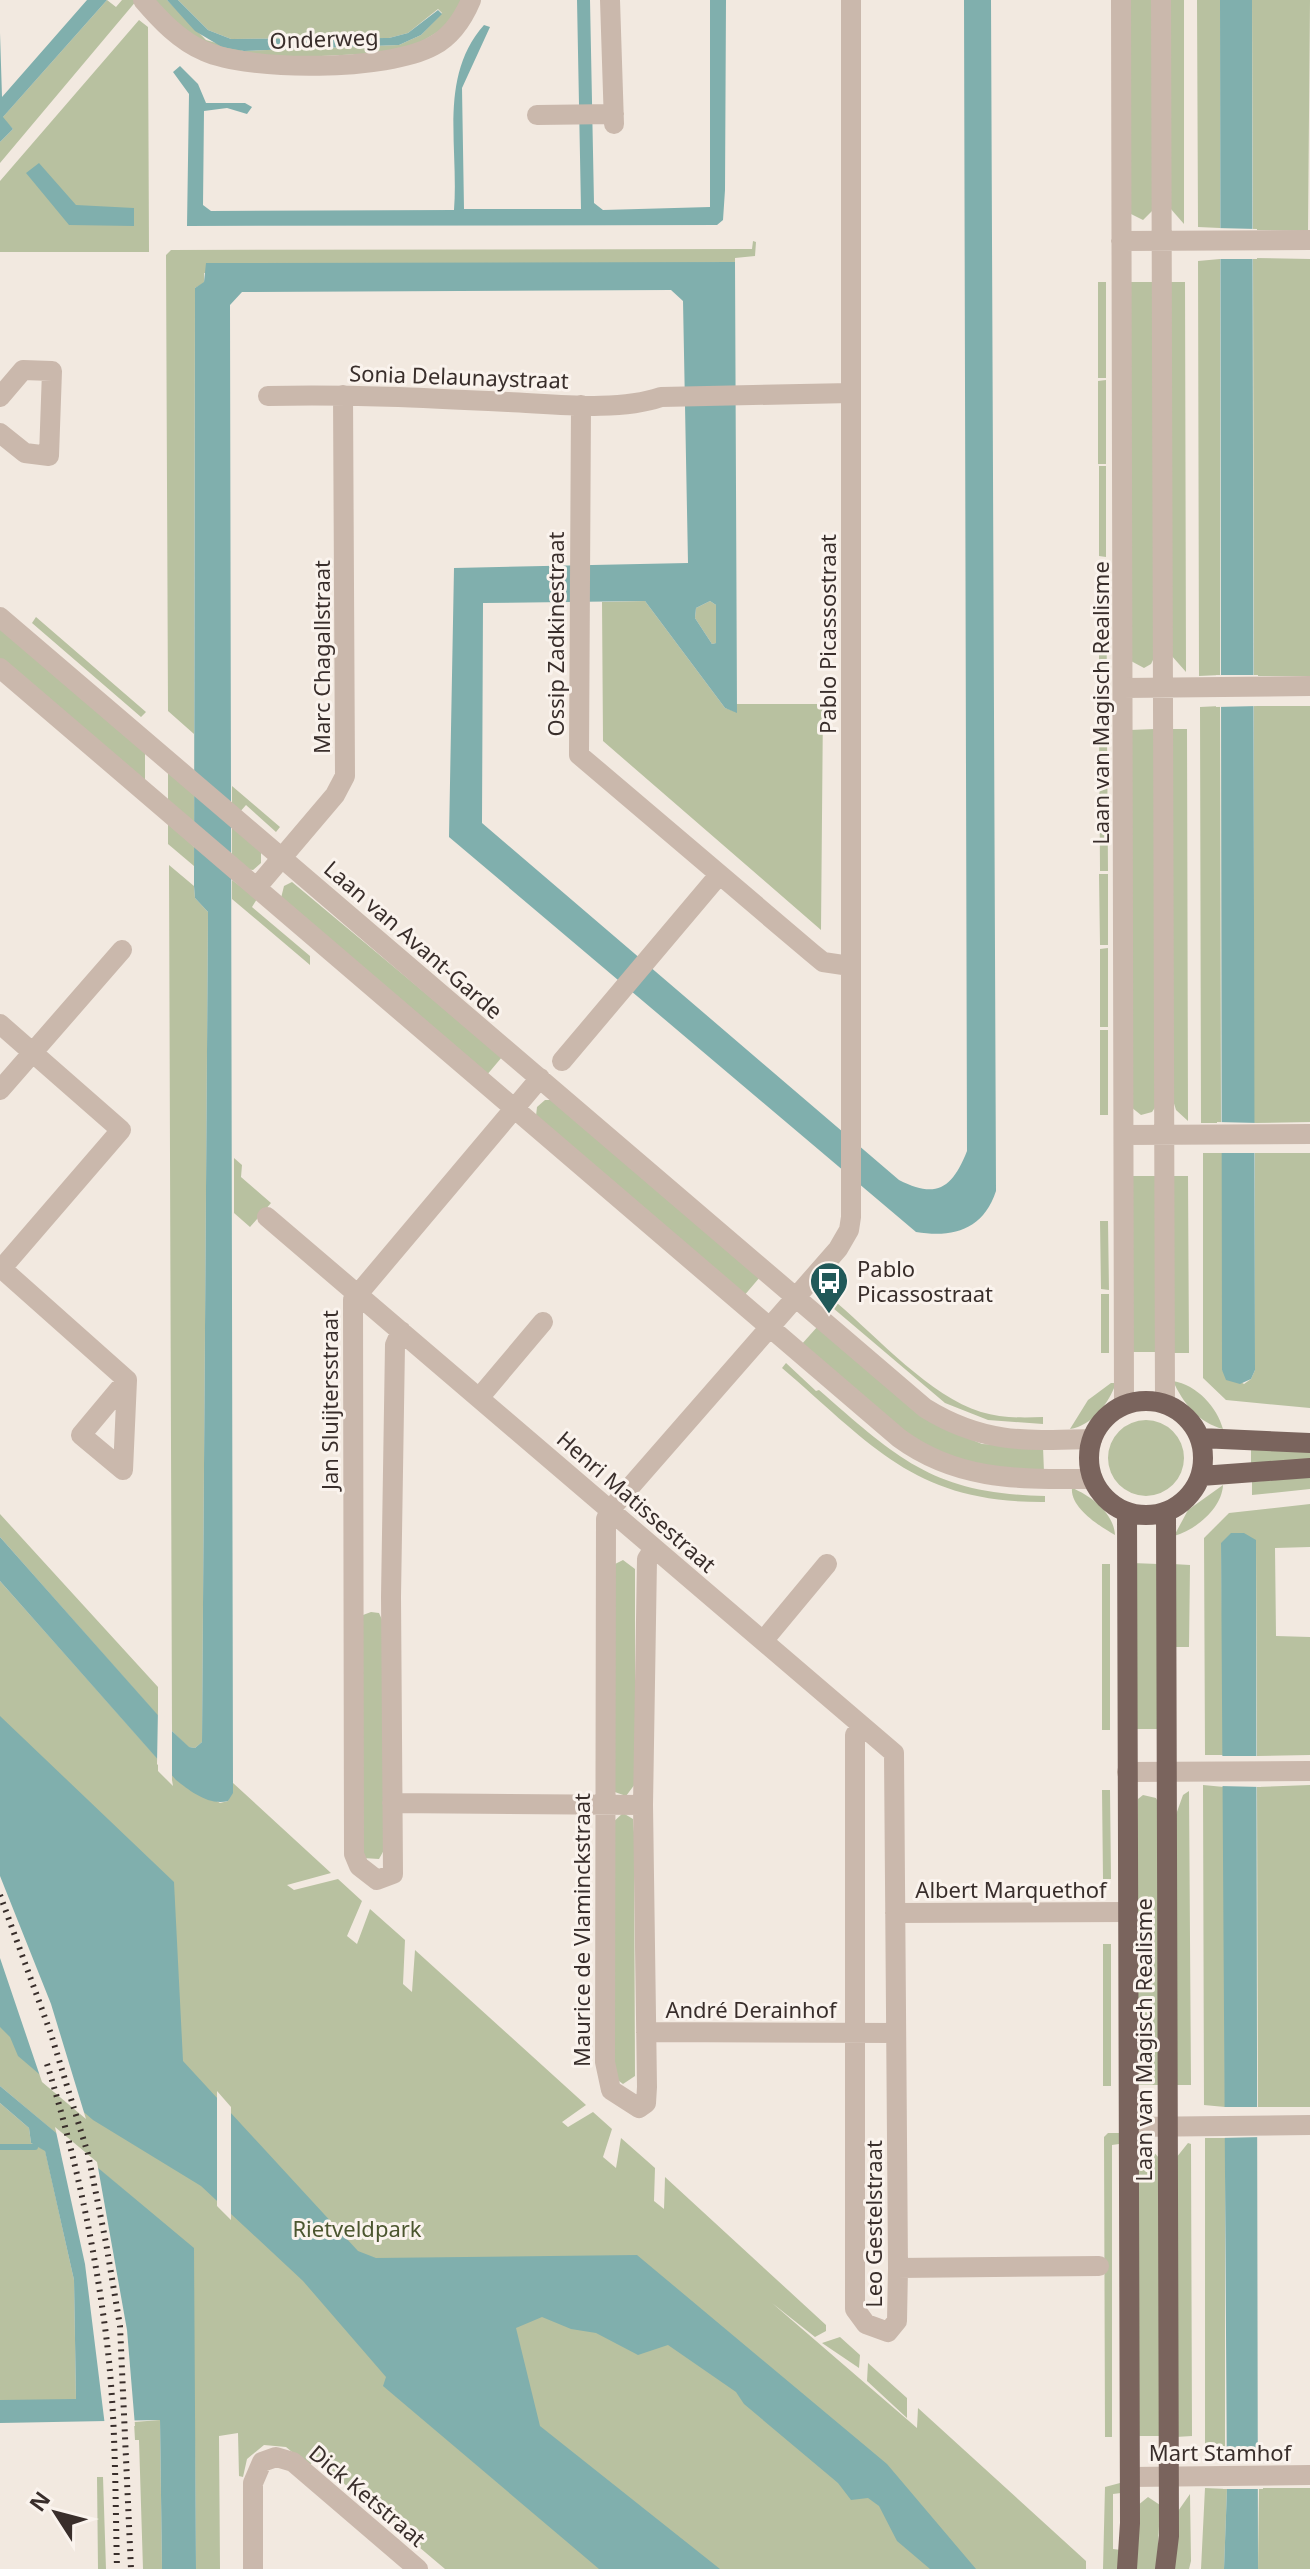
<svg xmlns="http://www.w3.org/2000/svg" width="1310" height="2569" viewBox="0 0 1310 2569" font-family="'Noto Sans',sans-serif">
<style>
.green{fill:#b8c1a0}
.water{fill:#80afad;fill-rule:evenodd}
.pier{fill:#f2e9e0}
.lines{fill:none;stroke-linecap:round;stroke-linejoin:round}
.stream{stroke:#80afad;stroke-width:6}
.minor{stroke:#cab8ac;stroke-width:20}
.major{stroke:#7a645d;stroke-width:20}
.rail{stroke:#392e2b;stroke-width:6;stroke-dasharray:2 6;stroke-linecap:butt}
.labels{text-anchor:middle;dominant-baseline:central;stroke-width:6;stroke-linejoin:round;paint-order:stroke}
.street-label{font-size:22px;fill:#392e2b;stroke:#faf3ed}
.poi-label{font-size:22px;fill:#392e2b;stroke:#faf3ed;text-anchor:start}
.park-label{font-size:22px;fill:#4b562f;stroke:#faf3ed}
</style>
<rect width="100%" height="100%" fill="#f2e9e0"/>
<path class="green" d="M 107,0 L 116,7 L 122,0 L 137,0 L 0,163 L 0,142 L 13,129 L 2,118 Z
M 152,0 L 167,0 L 206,40 L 244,51 L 399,45 L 421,35 L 442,13 L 438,9 L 408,33 L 389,38 L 231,39 L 208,30 L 178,0 L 463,0 L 446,27 L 404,52 L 260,59 L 201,44 Z
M 1127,0 L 1152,0 L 1153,210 L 1143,220 L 1129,213 Z
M 1168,0 L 1184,0 L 1184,224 L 1170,208 Z
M 1197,0 L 1220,0 L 1220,228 L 1198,227 Z
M 1252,0 L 1310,0 L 1308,231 L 1253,230 Z
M 139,20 L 148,27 L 149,252 L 0,252 L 0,181 Z
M 753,241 L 756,242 L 755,256 L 735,258 L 735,262 L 204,273 L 204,283 L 195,288 L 194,734 L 168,711 L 166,255 L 171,250 L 752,249 Z
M 1253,258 L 1310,259 L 1310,676 L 1254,676 Z
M 1220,259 L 1220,675 L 1199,676 L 1198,261 Z
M 1098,282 L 1106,282 L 1106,378 L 1098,378 Z
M 1128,282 L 1153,282 L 1155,656 L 1151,664 L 1144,668 L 1131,661 Z
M 1169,282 L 1185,282 L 1186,672 L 1171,655 Z
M 1106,380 L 1106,464 L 1098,464 L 1098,381 Z
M 1099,466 L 1106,466 L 1106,557 L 1099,556 Z
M 645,601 L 725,708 L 737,712 L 736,704 L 823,704 L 821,930 L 603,741 L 602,602 Z
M 710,601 L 716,605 L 716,643 L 712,644 L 695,618 L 696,608 Z
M 1099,608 L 1106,608 L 1107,675 L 1099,675 Z
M 36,617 L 146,712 L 141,717 L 32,623 Z
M 0,626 L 145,750 L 145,783 L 0,659 Z
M 1220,706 L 1221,1123 L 1201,1123 L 1200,707 Z
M 1254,706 L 1310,706 L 1310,1122 L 1254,1123 Z
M 1155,729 L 1156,1106 L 1152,1112 L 1141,1115 L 1131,1107 L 1130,730 Z
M 1170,729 L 1187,729 L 1188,1121 L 1176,1110 L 1172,1097 Z
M 1107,730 L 1108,871 L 1100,871 L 1099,731 Z
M 168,772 L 194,793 L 194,825 L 168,803 Z
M 232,786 L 280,827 L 276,832 L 246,805 L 239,813 L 232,806 Z
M 168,822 L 194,847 L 194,866 L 168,844 Z
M 232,825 L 261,851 L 261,863 L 253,870 L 245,869 L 232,859 Z
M 169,865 L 194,886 L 195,898 L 208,912 L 202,1742 L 195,1748 L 188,1747 L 172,1731 Z
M 1099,874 L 1108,874 L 1108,945 L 1100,945 Z
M 232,880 L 257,899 L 252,907 L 310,956 L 310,965 L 232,899 Z
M 292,882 L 502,1057 L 486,1076 L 281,898 L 284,886 Z
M 1108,948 L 1108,1027 L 1100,1027 L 1100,949 Z
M 1100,1030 L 1108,1030 L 1108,1115 L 1100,1115 Z
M 545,1100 L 552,1100 L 760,1277 L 743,1297 L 536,1116 L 537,1107 Z
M 1203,1153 L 1222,1153 L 1222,1370 L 1244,1384 L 1251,1379 L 1255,1370 L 1255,1153 L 1310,1153 L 1310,1408 L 1226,1400 L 1203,1378 Z
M 234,1158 L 242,1165 L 241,1177 L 271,1203 L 250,1227 L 234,1213 Z
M 1132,1176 L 1157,1176 L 1157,1352 L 1132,1352 Z
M 1172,1176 L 1188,1176 L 1189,1353 L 1171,1353 Z
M 1100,1221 L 1108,1221 L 1109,1290 L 1101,1289 Z
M 1101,1294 L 1109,1294 L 1109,1353 L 1101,1353 Z
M 837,1303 C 878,1338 930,1396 981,1412 C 1001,1418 1022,1418 1043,1417 L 1043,1424 L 988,1420 L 945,1403 L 833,1308 Z
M 818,1326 L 937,1425 L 982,1444 L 1043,1447 L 1044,1472 L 997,1471 L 924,1447 L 801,1345 Z
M 786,1363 L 816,1391 L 819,1390 C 898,1459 934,1494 1045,1496 L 1045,1502 C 915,1503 873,1446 782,1368 Z
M 1173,1381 C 1197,1385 1217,1407 1223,1429 C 1199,1423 1183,1403 1173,1381 Z
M 1111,1383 L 1116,1383 C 1109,1403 1092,1426 1070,1429 L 1088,1400 Z
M1108 1458a38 38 0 1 1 76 0a38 38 0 1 1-76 0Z
M 1251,1446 L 1310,1449 L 1310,1463 L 1251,1467 Z
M 1310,1477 L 1310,1489 L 1252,1495 L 1252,1482 Z
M 1223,1485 C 1222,1508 1196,1530 1174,1536 L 1188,1510 Z
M 1072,1488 C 1092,1496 1114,1514 1115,1535 C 1099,1526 1070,1507 1072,1488 Z
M 1310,1504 L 1310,1547 L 1275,1548 L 1276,1636 L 1310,1637 L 1310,1755 L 1257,1756 L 1256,1540 L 1221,1543 L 1224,1755 L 1205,1755 L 1204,1538 L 1229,1513 Z
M 0,1514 L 158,1687 L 158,1716 L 0,1537 Z
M 623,1560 L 635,1569 L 635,1784 L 626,1796 L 612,1791 L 611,1566 Z
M 1132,1563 L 1158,1564 L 1158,1729 L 1134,1729 Z
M 1102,1564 L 1110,1564 L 1110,1730 L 1102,1730 Z
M 1173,1564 L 1190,1565 L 1189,1647 L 1173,1647 Z
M 0,1581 L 158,1759 L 158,1771 L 173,1786 L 171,1774 L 220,1803 L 228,1801 L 233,1783 L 331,1873 L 287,1885 L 294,1890 L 338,1879 L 362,1901 L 347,1936 L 357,1944 L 370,1909 L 405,1940 L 403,1984 L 412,1992 L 415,1950 L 586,2105 L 562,2122 L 568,2127 L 593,2112 L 612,2129 L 603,2157 L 616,2168 L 621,2138 L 655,2168 L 654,2201 L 664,2209 L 665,2177 L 826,2325 L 826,2331 L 815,2337 L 772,2303 L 917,2428 L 918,2408 L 1086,2561 L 1086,2569 L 445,2569 L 315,2459 L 309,2466 L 286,2447 L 264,2445 L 247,2459 L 243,2477 L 239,2476 L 238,2433 L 219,2436 L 220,2569 L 196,2569 L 195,2438 L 126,2192 L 0,2086 Z
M 371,1612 L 379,1613 L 383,1622 L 384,1850 L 379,1859 L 363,1858 L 363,1615 Z
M 1203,1785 L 1224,1787 L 1225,2107 L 1204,2105 Z
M 1310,1785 L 1310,2107 L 1258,2107 L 1257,1787 Z
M 1102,1790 L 1110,1790 L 1111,1879 L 1103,1879 Z
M 1189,1791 L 1191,2085 L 1175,2085 L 1173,1823 L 1183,1795 Z
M 1143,1795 L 1156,1798 L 1159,1804 L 1159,2085 L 1134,2085 L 1138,1799 Z
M 623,1813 L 633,1819 L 634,1832 L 635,2076 L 623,2084 L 611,2075 L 610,1825 Z
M 1103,1944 L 1111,1944 L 1111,2086 L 1103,2086 Z
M 0,2103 L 29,2128 L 31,2143 L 45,2150 L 74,2280 L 76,2400 L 0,2400 Z
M 1108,2133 L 1120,2133 L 1119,2144 L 1112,2145 L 1112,2437 L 1105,2437 L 1104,2137 Z
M 1205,2138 L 1225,2138 L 1225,2456 L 1205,2457 Z
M 1188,2143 L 1191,2144 L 1192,2436 L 1176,2437 L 1176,2158 Z
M 1149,2147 L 1160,2159 L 1160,2436 L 1136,2436 L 1137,2157 Z
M 840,2337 L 860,2355 L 859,2368 L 822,2343 Z
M 868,2363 L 907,2398 L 907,2418 L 867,2381 Z
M 160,2420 L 162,2569 L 143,2569 L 139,2440 L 135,2440 L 134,2422 Z
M 97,2477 L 103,2477 L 106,2569 L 98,2569 Z
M 1120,2483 L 1121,2493 L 1113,2494 L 1113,2549 L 1121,2550 L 1118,2569 L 1103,2569 L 1105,2487 Z
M 1205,2488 L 1227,2489 L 1224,2569 L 1201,2569 Z
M 1259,2488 L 1310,2488 L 1310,2569 L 1258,2569 Z
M 1190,2494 L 1191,2561 L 1189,2569 L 1172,2569 L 1176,2514 Z
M 1148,2497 L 1160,2505 L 1157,2569 L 1135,2569 L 1137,2506 Z"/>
<path class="water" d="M 87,0 L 107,0 L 3,117 L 13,129 L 0,142 L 0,33 L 2,97 Z
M 167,0 L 178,0 L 208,30 L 231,39 L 389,38 L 408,33 L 438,10 L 442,14 L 421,35 L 399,45 L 244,51 L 222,47 L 195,31 Z
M 577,0 L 590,0 L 594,203 L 603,210 L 710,207 L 710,0 L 726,0 L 725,190 L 723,220 L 717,225 L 187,226 L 189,94 L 173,72 L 180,66 L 198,84 L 206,103 L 245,103 L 252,107 L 247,114 L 227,108 L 204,111 L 203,205 L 211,211 L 454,210 C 459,147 438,77 484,25 L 490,27 L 462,88 L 464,209 L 581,209 Z
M 964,0 L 991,0 L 996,1191 C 983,1230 953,1238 916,1232 L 449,837 L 454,568 L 688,563 L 683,301 L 671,290 L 242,292 L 230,305 L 233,1793 L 228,1801 C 209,1806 190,1791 176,1780 L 0,1581 L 0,1537 L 172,1731 L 189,1747 L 195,1748 L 202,1742 L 208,912 L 195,898 L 194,886 L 195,288 L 204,282 L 206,263 L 735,262 L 737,713 L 725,708 L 645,601 L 483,603 L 482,823 L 899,1180 C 936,1199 952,1189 967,1151 ZM 710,601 L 716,605 L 716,643 L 712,644 L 695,618 L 696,608 Z
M 1220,0 L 1252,0 L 1255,1370 L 1251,1379 L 1240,1384 L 1226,1380 L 1222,1370 Z
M 39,163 L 76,205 L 134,208 L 134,226 L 69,225 L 26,173 Z
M 1231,1533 L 1244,1533 L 1256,1540 L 1258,2569 L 1224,2569 L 1227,2489 L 1221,1543 Z
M 0,1716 L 174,1882 L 183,2061 L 358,2251 L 376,2258 L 637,2255 L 887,2464 L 976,2569 L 930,2569 L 897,2541 L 879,2506 L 868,2498 L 851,2500 L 838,2483 L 744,2404 L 736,2392 L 668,2345 L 638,2355 L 596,2333 L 571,2329 L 542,2317 L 516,2328 L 540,2426 L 720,2569 L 599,2569 L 383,2386 L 386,2377 L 303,2281 L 201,2186 L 93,2120 L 18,2056 L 10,2037 L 0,2027 Z
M 0,2086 L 194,2248 L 196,2569 L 162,2569 L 160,2420 L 0,2423 L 0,2400 L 76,2399 L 74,2280 L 45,2151 L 31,2143 L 29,2128 L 0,2103 Z"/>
<path class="pier" d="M 1216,228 L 1257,229 L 1257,259 L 1216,259 Z
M 1216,675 L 1258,675 L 1258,706 L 1216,707 Z
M 1217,1122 L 1258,1123 L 1259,1153 L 1218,1153 Z
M 158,1709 L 172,1725 L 172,1781 L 157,1764 Z
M 1220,1756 L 1261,1756 L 1261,1787 L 1220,1786 Z
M 0,1876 L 51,2004 L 86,2119 L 42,2082 L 0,1958 Z
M 217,2091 L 231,2107 L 231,2220 L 217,2206 Z
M 1221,2107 L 1262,2107 L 1262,2137 L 1221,2138 Z
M 55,2127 L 97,2162 L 127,2330 L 135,2426 L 105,2426 L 85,2264 Z
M 1221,2459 L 1263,2459 L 1263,2489 L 1223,2489 Z"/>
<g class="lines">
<path class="stream" d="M 0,2147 L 35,2147"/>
<path class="minor" d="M 143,0 C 160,20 180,41 204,51 C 251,72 387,71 433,46 C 452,36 463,19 471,0
M 610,0 L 614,124
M 1121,0 L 1124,1405
M 1161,0 L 1165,1404
M 537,115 L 614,114
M 1121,241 L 1310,240
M 268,396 C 348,394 428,398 508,402 C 554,404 618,412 661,397 L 851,393
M 0,397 L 23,370 L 52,371 L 49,456 L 25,453 L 0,433
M 581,405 L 579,755 L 812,953 L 823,962 L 850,966
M 0,617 L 925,1408 C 983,1444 1027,1441 1092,1439
M 0,668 L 899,1438 C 959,1482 1022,1479 1093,1479
M 1124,688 L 1310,686
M 257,887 L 335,795 L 345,776 L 343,395
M 0,1024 L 121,1130 L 2,1268
M 562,1061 L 719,875
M 0,1090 L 122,950
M 1124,1135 L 1310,1134
M 267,1217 L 894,1753 L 898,2268 L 897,2321 L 888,2332 L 866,2324 L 855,2309 L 855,1735 L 861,1726
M 0,1267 L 127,1380
M 401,1331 L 395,1345 L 391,1597 L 393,1874 L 377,1880 L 359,1866 L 354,1854 L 353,1300 L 540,1078
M 127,1380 L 123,1470 L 81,1435 Z
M 479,1398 L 543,1322
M 654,1548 L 647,1559 L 643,1805 L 647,2087 L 646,2103 L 639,2108 L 611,2090 L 605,2062 L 606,1519 L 610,1510 L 838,1249 L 849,1230 L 851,1217 L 851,0
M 763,1641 L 827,1564
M 1127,1772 L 1310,1771
M 392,1803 L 643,1805
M 895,1913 L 1127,1912
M 646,2032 L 896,2033
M 1129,2127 L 1310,2125
M 898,2268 L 1099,2266
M 1130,2477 L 1310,2475
M 253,2569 L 253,2483 L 262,2462 L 276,2457 L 293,2462 L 418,2569"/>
<path class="major" d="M1089 1458a57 57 0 1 1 114 0a57 57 0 1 1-114 0Z
M 1200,1438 L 1310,1443
M 1201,1476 L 1310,1468
M 1127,1512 L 1130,2523 L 1127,2569
M 1165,2569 L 1169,2536 L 1166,1512"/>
<path class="rail" d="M 0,1895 L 51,2034 L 88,2154 L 106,2243 L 120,2326 L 131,2569
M 47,2064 C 73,2148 92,2233 104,2320 C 116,2402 115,2486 117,2569"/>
</g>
<defs>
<g id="bus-pin" transform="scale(2)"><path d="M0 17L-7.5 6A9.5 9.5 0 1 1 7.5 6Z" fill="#215959" stroke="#faf3ed"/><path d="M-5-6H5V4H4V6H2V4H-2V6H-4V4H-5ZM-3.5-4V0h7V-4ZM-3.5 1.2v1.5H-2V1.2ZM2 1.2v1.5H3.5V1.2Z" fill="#fff"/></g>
</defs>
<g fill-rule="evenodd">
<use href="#bus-pin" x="829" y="1281"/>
</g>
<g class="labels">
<g class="street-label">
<text transform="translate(324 38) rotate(-2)">Onderweg</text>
<text transform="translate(459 376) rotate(2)">Sonia Delaunaystraat</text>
<text transform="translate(555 634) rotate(-90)">Ossip Zadkinestraat</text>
<text transform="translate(827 634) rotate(-90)">Pablo Picassostraat</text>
<text transform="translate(321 657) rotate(-90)">Marc Chagallstraat</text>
<text transform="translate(1100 703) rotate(-90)">Laan van Magisch Realisme</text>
<text transform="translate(414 939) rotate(41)">Laan van Avant-Garde</text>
<text transform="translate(329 1400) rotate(-90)">Jan Sluijtersstraat</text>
<text transform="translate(637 1501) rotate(41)">Henri Matissestraat</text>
<text x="1011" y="1889">Albert Marquethof</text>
<text transform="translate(581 1930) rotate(-90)">Maurice de Vlaminckstraat</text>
<text x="751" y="2009">André Derainhof</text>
<text transform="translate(1143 2040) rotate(-90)">Laan van Magisch Realisme</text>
<text transform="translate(873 2224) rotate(-90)">Leo Gestelstraat</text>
<text x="1220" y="2452">Mart Stamhof</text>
<text transform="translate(368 2495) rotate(40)">Dick Ketstraat</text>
</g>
<g class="poi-label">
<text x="857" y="1268">Pablo<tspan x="857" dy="25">Picassostraat</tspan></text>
</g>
<g class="park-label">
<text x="357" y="2228">Rietveldpark</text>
</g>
</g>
<g transform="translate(56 2513) rotate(306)" stroke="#faf3ed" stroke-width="6" paint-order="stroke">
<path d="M0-6L14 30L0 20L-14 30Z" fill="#392e2b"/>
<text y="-12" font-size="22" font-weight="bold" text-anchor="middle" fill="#392e2b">N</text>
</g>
</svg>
